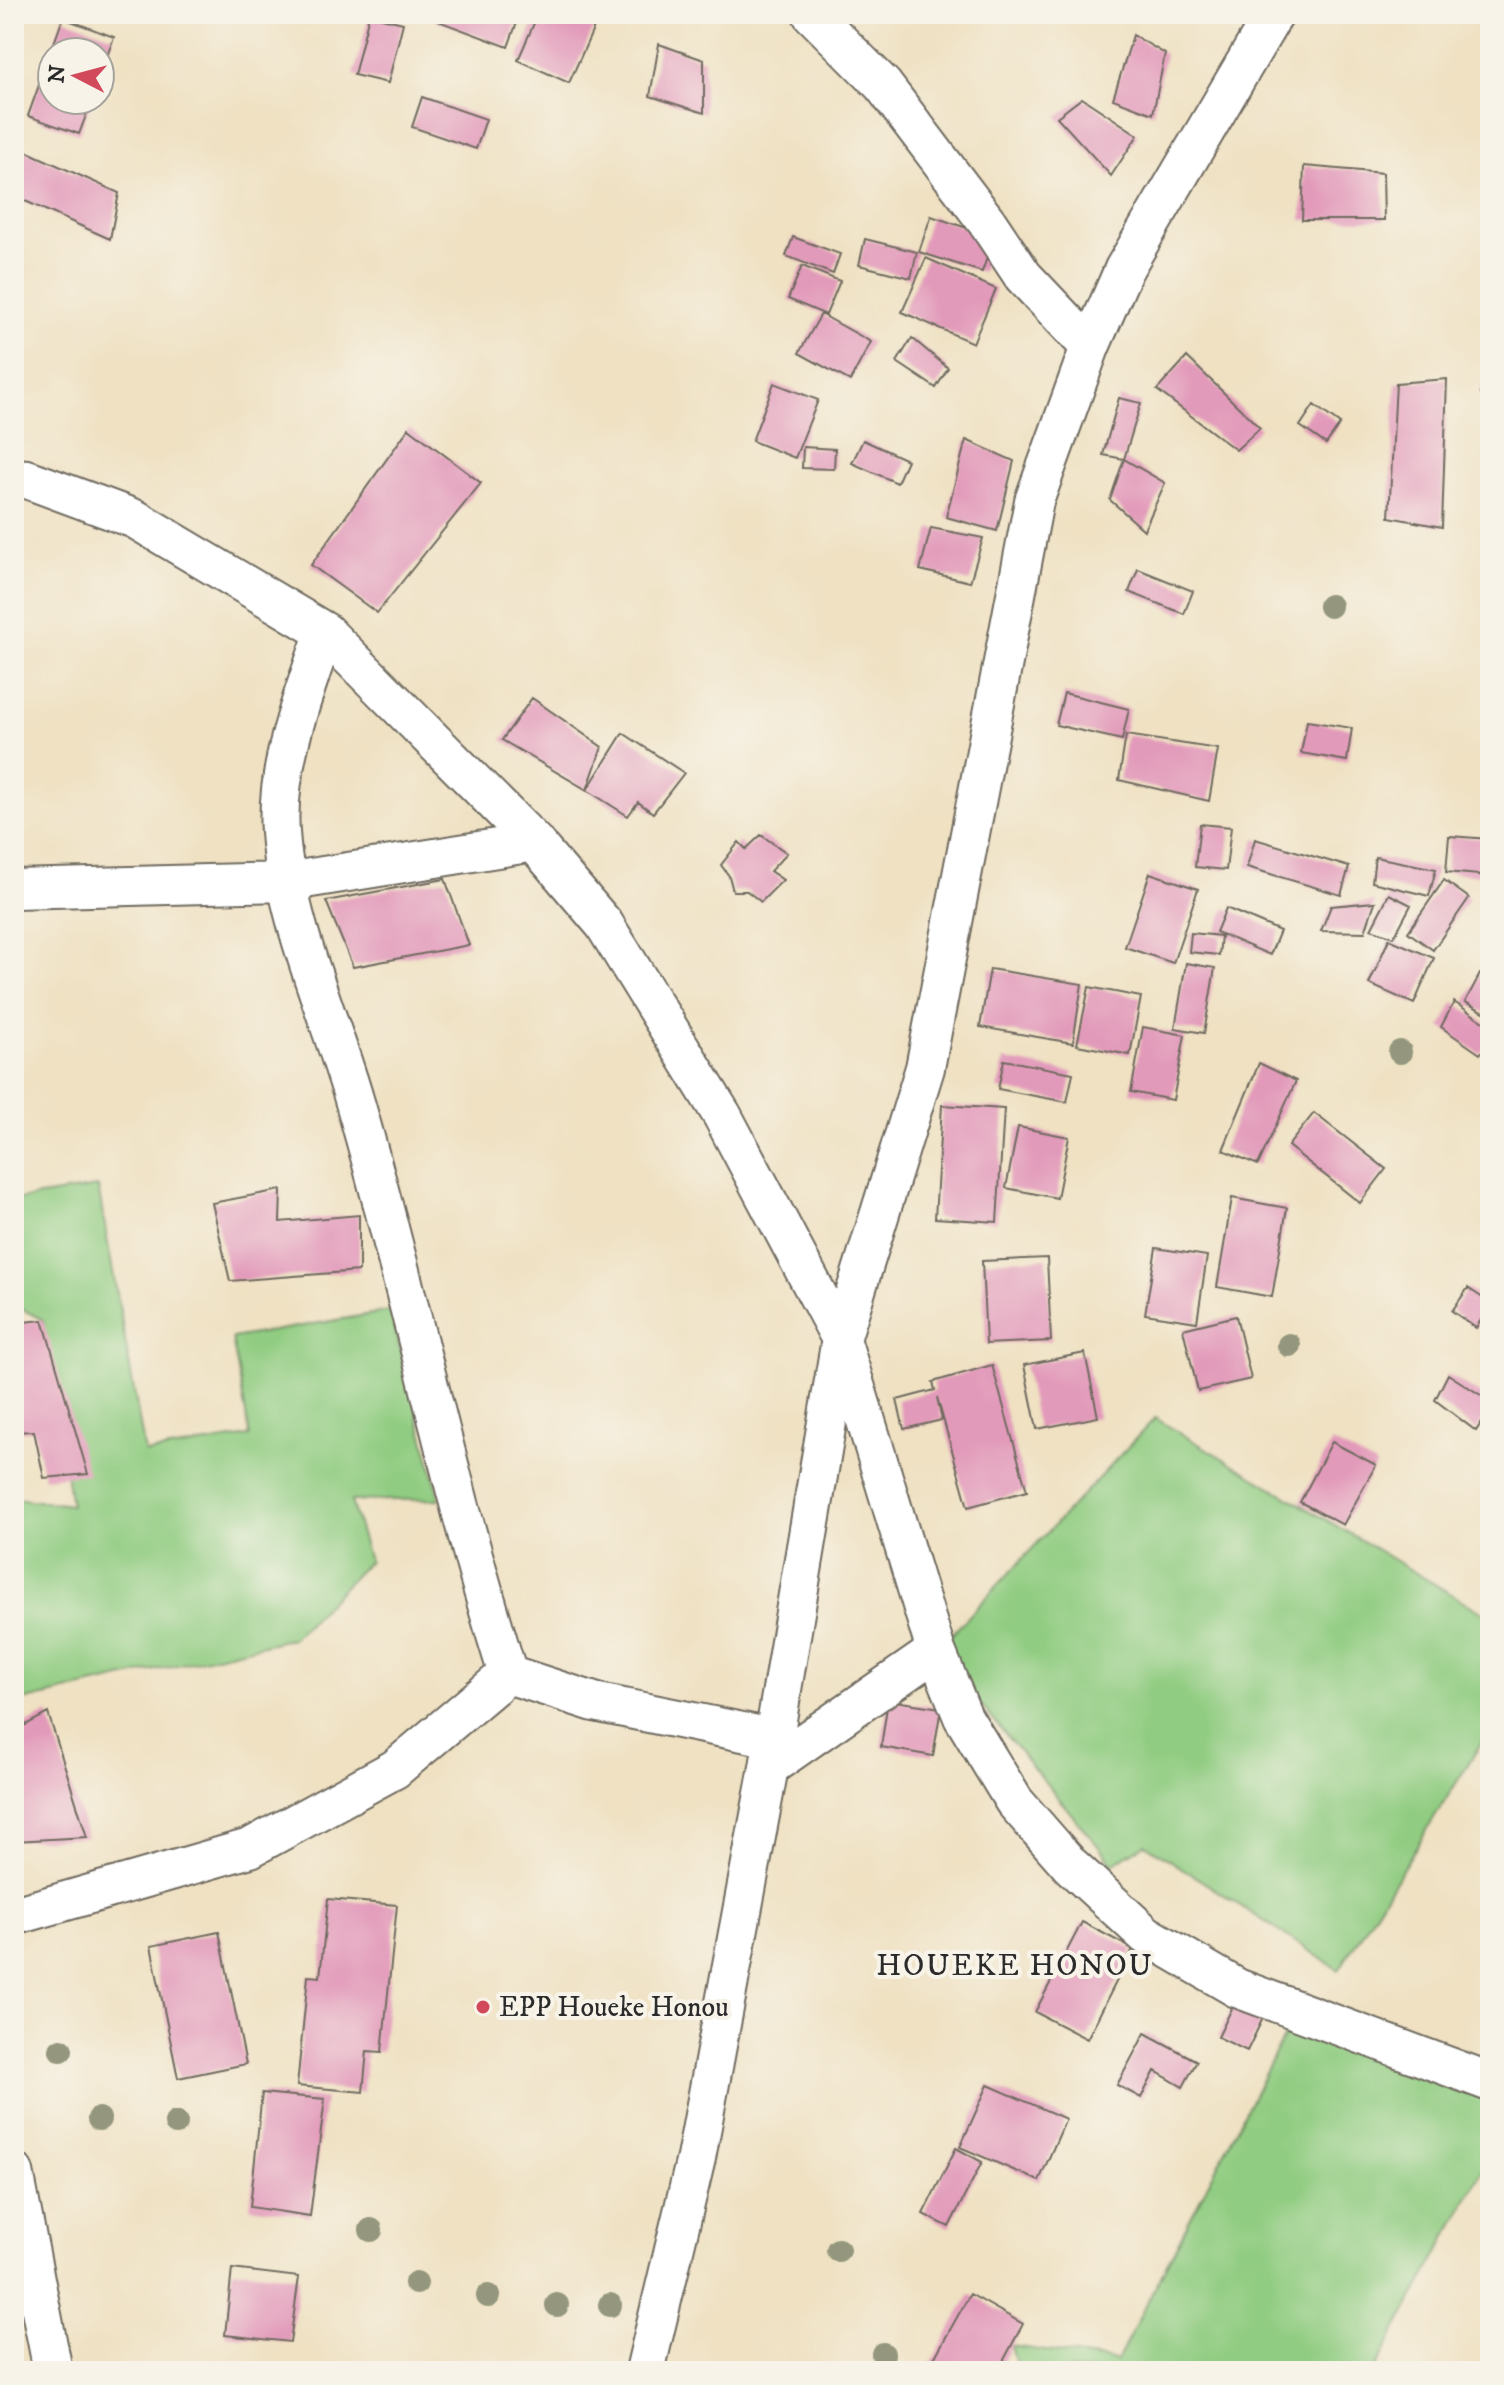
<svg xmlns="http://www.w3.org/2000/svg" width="1504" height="2385" viewBox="0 0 1504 2385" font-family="'IM FELL DW Pica',serif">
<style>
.green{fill:#90cc81;stroke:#5e7c56;stroke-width:2}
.building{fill:#e29aba}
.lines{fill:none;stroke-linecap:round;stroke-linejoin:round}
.minor-casing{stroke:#706b60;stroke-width:42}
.minor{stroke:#fff;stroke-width:38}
.tree{fill:#94977d}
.poi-dot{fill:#d1495b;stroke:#f7f3e8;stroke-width:3}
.labels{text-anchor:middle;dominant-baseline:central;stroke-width:8;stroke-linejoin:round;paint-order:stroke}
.poi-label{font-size:28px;fill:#2b2b2b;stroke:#f7f3e8;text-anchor:start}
.neighbourhood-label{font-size:30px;letter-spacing:2px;fill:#2b2b2b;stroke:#f7f3e8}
</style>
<rect width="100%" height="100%" fill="#f7f3e8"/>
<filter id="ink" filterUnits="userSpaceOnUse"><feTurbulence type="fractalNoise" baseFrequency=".0125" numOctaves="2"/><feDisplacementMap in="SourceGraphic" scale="16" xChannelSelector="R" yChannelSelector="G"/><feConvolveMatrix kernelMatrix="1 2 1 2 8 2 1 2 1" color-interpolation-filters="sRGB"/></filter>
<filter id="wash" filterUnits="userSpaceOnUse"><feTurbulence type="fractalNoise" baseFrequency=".006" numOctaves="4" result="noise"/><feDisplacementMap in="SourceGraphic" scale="32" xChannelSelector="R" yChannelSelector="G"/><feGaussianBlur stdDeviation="1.8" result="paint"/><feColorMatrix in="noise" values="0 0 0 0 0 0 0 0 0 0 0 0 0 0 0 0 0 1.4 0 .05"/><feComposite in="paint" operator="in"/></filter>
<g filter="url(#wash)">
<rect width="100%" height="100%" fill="#efe1c2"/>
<path class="green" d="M 98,1187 L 145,1453 L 250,1436 L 232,1338 L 390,1311 L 440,1499 L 351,1501 L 369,1561 L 293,1638 L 14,1703 L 14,1498 L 71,1505 L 43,1320 L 14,1305 L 14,1200 Z
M 1155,1418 L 1490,1617 L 1490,1729 L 1339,1970 L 1145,1844 L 1113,1864 L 936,1651 Z
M 1297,2011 L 1490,2101 L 1490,2157 L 1374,2371 L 1018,2371 L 1011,2346 L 1117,2361 Z"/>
<g id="blocks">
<path class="building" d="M 435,14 L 520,14 L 508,47 L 433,19 Z
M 538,14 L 600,14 L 569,83 L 518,60 Z
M 369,15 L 403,23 L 388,83 L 354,75 Z
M 63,18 L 114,37 L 100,75 L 100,52 L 52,52 L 52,100 L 92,100 L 79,134 L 28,116 Z
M 1133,35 L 1165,54 L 1153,114 L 1113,99 Z
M 659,44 L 704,60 L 704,113 L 650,96 Z
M 422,97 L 486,119 L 476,149 L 412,127 Z
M 1082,98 L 1138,135 L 1111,176 L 1057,117 Z
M 19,148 L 119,193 L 110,239 L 14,196 L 14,159 Z
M 1304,166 L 1383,173 L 1384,220 L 1302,220 Z
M 931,216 L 994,237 L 982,272 L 919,252 Z
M 793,237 L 840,254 L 833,274 L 786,256 Z
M 865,239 L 917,252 L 911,278 L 859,265 Z
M 926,258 L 996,289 L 973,343 L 902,312 Z
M 802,266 L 840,281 L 826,315 L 788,299 Z
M 821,314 L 871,342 L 850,381 L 799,353 Z
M 912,338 L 948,368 L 936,388 L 897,362 Z
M 1488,344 L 1490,344 L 1490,395 L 1481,394 Z
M 1187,357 L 1260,428 L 1236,450 L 1157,390 Z
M 1447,379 L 1442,527 L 1389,517 L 1396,383 Z
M 774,383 L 818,400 L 795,458 L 752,441 Z
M 1119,398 L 1141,403 L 1124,459 L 1165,483 L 1144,530 L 1110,500 L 1124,459 L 1103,455 Z
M 1314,405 L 1340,424 L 1326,444 L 1300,426 Z
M 409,428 L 481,483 L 377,613 L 311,565 Z
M 863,440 L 907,460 L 897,483 L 852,463 Z
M 966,440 L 1014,461 L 997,531 L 946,517 Z
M 803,447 L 835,449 L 834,469 L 802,468 Z
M 1487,484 L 1490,484 L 1490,516 L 1482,515 Z
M 931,528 L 983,538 L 970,582 L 920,570 Z
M 1138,569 L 1193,591 L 1184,614 L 1129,592 Z
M 1064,693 L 1129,709 L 1122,740 L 1056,725 Z
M 532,698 L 602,747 L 587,790 L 502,740 Z
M 1307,721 L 1352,728 L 1347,761 L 1301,753 Z
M 623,733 L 684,773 L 653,813 L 638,802 L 628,816 L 587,790 Z
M 1126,735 L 1218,749 L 1209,801 L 1119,780 Z
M 1200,824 L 1231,827 L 1226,870 L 1195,867 Z
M 761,835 L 787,853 L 770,871 L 783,880 L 761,902 L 747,891 L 733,891 L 729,876 L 721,865 L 739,842 L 746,849 Z
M 1449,836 L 1490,839 L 1490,876 L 1446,872 Z
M 1255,839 L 1349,867 L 1341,895 L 1247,867 Z
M 1375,857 L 1436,869 L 1429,896 L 1372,882 Z
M 1150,873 L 1198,889 L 1173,963 L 1125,947 Z
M 445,879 L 469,945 L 353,967 L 326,901 Z
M 1444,880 L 1469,898 L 1433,950 L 1408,932 Z
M 1389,894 L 1411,905 L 1394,937 L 1371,929 Z
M 1375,902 L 1365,932 L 1321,931 L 1331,906 Z
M 1226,908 L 1280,931 L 1270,955 L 1216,932 Z
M 1191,933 L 1221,936 L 1219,955 L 1189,952 Z
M 1389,939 L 1434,958 L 1414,1004 L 1369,984 Z
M 1186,963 L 1215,968 L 1204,1033 L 1175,1028 Z
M 990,969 L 1082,984 L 1073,1043 L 980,1027 Z
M 1480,974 L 1490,979 L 1490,1015 L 1465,1002 Z
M 1089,987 L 1141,997 L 1130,1055 L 1077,1045 Z
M 1454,1002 L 1490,1026 L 1490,1041 L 1480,1054 L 1441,1027 Z
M 1143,1027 L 1185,1035 L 1173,1100 L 1131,1092 Z
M 1004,1060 L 1073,1073 L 1067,1102 L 998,1089 Z
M 1259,1063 L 1296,1081 L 1258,1165 L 1223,1150 Z
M 942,1105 L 1004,1109 L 997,1222 L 935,1218 Z
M 1314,1113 L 1386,1169 L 1360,1203 L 1288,1146 Z
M 1018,1127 L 1069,1137 L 1057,1198 L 1006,1188 Z
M 281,1190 L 280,1222 L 359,1215 L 359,1271 L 230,1281 L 212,1203 Z
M 1232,1198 L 1287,1208 L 1272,1297 L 1217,1287 Z
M 1156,1248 L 1207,1256 L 1197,1322 L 1145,1314 Z
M 1047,1258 L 1051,1341 L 986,1344 L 982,1261 Z
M 1468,1288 L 1490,1303 L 1490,1326 L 1481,1320 L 1476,1328 L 1452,1311 Z
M 1236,1316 L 1251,1379 L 1198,1391 L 1183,1329 Z
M 43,1320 L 88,1474 L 44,1478 L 34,1431 L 14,1432 L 14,1323 Z
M 1085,1353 L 1098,1417 L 1037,1429 L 1024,1365 Z
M 992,1365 L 1027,1491 L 968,1507 L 937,1397 L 942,1420 L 904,1429 L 897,1400 L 935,1390 L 933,1382 Z
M 1448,1374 L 1490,1401 L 1490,1409 L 1476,1431 L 1435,1400 Z
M 1332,1442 L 1376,1465 L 1343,1525 L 1300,1502 Z
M 888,1700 L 941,1708 L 933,1756 L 881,1747 Z
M 48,1713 L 87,1837 L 14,1841 L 14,1731 Z
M 328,1899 L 397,1905 L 382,2052 L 367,2051 L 363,2092 L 297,2086 L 308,1976 L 320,1977 Z
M 1082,1922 L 1133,1949 L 1087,2039 L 1035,2012 Z
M 219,1932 L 246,2064 L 178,2078 L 151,1946 Z
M 1234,2004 L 1263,2018 L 1247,2051 L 1218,2037 Z
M 1145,2033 L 1197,2061 L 1183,2087 L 1155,2071 L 1141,2098 L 1117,2085 Z
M 988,2085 L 1066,2119 L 1039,2181 L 960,2147 Z
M 262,2093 L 325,2099 L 310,2216 L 250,2207 Z
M 956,2148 L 982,2162 L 949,2227 L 923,2214 Z
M 232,2269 L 299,2277 L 290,2342 L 225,2335 Z
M 970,2294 L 1023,2324 L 998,2371 L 927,2371 Z"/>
</g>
</g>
<g filter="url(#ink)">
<use href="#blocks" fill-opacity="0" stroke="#706b60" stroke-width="2"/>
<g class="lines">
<g class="minor-casing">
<path id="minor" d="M 812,14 L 883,85 L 987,222 L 1023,276 L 1090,347
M 14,478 L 27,479 L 135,519 L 325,632 L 534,842 L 604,924 L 722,1115 L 841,1339 L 936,1651 L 963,1717 L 1014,1801 L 1070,1865 L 1146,1935 L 1237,1988 L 1490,2082
M 325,632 C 304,692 275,767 280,832 C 286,924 331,1017 356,1106 C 410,1294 449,1487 508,1674
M 14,889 L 286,882 L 534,842
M 508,1674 L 594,1702 L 772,1738
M 769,1767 L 936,1651
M 14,1916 L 250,1848 L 395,1769 L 508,1674
M 14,2172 L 53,2371
M 645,2371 L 696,2158 L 769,1767 L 841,1339 L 925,1068 L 1034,501 L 1090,347 L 1124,269 L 1274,14"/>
</g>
<use href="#minor" class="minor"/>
</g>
<g class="tree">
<circle cx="1330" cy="606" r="12"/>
<circle cx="1400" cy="1052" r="12"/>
<circle cx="1289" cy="1345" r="12"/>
<circle cx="61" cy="2050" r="12"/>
<circle cx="99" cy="2119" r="12"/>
<circle cx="176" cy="2123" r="12"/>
<circle cx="371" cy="2230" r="12"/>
<circle cx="838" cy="2250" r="12"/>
<circle cx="416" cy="2283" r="12"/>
<circle cx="488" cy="2296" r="12"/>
<circle cx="557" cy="2305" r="12"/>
<circle cx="610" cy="2305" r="12"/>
<circle cx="883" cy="2354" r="12"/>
</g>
</g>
<circle class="poi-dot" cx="483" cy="2007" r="8"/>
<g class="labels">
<g class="poi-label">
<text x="499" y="2007">EPP Houeke Honou</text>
</g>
<g class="neighbourhood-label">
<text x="1015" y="1966">HOUEKE HONOU</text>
</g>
</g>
<rect width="1504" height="2385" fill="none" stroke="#f7f3e8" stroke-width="48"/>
<g transform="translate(76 76) rotate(276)"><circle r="38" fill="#f7f3e8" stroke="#a5a39c" stroke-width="2"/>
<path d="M0-6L14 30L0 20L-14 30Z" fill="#d1495b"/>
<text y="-12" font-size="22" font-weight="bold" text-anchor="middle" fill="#2b2b2b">N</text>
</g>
</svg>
